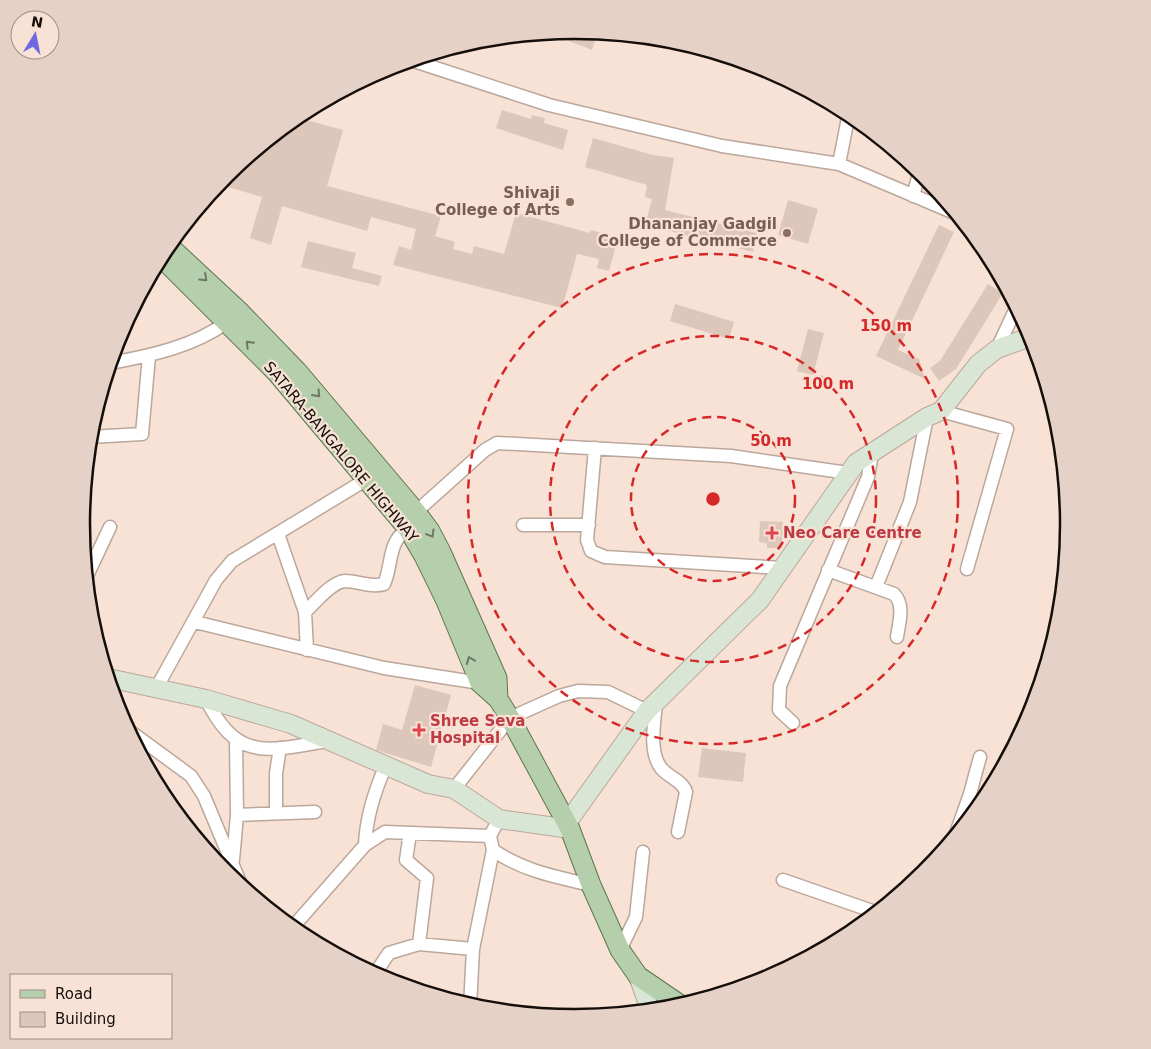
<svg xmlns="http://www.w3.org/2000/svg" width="1151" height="1049" viewBox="0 0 1151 1049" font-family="'DejaVu Sans',sans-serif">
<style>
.building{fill:#dcc7ba}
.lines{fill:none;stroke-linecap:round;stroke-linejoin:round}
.street-casing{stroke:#bba79b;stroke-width:15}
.secondary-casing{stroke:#bba79b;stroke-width:20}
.primary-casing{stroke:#5c754f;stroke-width:21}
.street{stroke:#fff;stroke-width:12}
.secondary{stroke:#dae6d5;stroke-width:18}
.primary{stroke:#b5ceac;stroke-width:19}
.oneway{stroke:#6d7863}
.ring{fill:none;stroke:#d62828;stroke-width:2.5;stroke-dasharray:9 6}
.education-dot{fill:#8d6e63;stroke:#f7e2d5;stroke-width:2}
.health-dot{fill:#e0444e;stroke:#f7e2d5;stroke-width:2}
.labels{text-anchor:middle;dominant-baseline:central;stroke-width:4.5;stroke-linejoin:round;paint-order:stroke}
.education-label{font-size:15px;font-weight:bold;fill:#785e54;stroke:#f7e2d5;text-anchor:end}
.street-label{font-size:15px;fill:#150e0a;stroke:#f7e2d5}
.health-label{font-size:15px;font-weight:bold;fill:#be3a42;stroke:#f7e2d5;text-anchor:start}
.rim{fill:none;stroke:#150e0a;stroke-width:2.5}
.centre{fill:#d62828;stroke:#f7e2d5;stroke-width:2.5}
.ring-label{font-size:15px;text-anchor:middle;font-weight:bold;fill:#d62828;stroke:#f7e2d5;stroke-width:4.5;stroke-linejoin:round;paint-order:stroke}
</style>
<rect width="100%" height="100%" fill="#f7e2d5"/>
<path class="building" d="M 572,30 L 597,32 L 592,50 L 569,41 Z
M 502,110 L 531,119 L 532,115 L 545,118 L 544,123 L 568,130 L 563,150 L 496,128 Z
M 296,117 L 343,130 L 327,186 L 441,216 L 435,236 L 455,242 L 453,249 L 472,254 L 474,246 L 504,254 L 516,213 L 590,233 L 591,230 L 618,238 L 609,271 L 597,268 L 599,259 L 577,254 L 562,308 L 393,265 L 399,246 L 411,250 L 416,229 L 371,217 L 367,231 L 282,206 L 271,245 L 250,238 L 262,197 L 218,184 L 242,162 L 251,164 L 255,151 Z
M 593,138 L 653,155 L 674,158 L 665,210 L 757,233 L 753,252 L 645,225 L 652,199 L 645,197 L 647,185 L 585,167 Z
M 788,200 L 818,209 L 808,244 L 778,235 Z
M 939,225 L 954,232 L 898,350 L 919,359 L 925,379 L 876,356 Z
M 308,241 L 356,253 L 352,268 L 382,276 L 379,286 L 301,267 Z
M 988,284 L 1003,293 L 956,369 L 939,381 L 930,368 L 940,361 Z
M 675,304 L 734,322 L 729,339 L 670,321 Z
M 808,329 L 824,333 L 813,375 L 797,371 Z
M 760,521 L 783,522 L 782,548 L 767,548 L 767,543 L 759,542 Z
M 415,685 L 451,695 L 431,767 L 376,750 L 383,724 L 402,730 Z
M 702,748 L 746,753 L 743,782 L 698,777 Z"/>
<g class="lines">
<g class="street-casing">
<path id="street" d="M 411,60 L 549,105 L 722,146 L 839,164 L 957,214
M 839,164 L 849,113
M 913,196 L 920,170
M 997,349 L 1017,306
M 110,363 C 150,356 195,346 227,322
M 941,411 L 1007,429 L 967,569
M 90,437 L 142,434 L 149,356
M 595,448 L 587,540 L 591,551 L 605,557 L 782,568
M 416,512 L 485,450 L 497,443 L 731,456 L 848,473
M 523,525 L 589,525
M 278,534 L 305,612 L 307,650
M 828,570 L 894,594 C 905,605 899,623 897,637
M 86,578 L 110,527
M 876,587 L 910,502 L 927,417
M 305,612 C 315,603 331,582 345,581 C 358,581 371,588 384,584 C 393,564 387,542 408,529
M 195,622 L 384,668 L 480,683 L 485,681
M 157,687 L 216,580 L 232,561 L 367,479
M 206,699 C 237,762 267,751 327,741
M 656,701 C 655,721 648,751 661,768 C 668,777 683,781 686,792 L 678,832
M 793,723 L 779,710 L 780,686 L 868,477 L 872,453
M 127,729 L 191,776 L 204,796 L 242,887
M 454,789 L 510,718 L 559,696 L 578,691 L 608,692 L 647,711
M 276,813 L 276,773 L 280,748
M 237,815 L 315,812
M 410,833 L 406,860 L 427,878 L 419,944
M 490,836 L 493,850 C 523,871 557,877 591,885
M 954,839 L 970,794 L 980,757
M 365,845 C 366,818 375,790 386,765
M 233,860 L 237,815 L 236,741
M 783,880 L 878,913
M 292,928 L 365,845 L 385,832 L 490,836 L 499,819
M 473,949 L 493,850
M 620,950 L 636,917 L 643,852
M 374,975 L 389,953 L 419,944 L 473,949 L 470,1007"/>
</g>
<g class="secondary-casing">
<path id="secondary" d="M 108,678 L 206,699 L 291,724 L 428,784 L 454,789 L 499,819 L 570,829
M 567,823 L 647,711 L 760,600 L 856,463 L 927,417 L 941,411 L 978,364 L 997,349 L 1033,336
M 638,976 L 651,1012"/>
</g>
<g class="primary-casing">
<path id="primary" d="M 168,245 L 240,312 L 297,371 L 416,512 L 430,531 L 441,552 L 497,678 L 498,699
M 161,257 L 276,372 L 408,529 L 424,556 L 446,601 L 480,683 L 498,699 L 510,718 L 570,829 L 591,885 L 620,950 L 638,976 L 682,1006"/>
</g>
<use href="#street" class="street"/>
<use href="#secondary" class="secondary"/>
<use href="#primary" class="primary"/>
</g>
<defs><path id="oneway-chevron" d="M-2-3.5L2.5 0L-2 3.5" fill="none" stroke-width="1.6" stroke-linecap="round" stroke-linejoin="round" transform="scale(1.25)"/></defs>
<g class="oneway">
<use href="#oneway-chevron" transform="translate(204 278) rotate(43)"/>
<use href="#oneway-chevron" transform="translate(249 344) rotate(-135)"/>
<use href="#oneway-chevron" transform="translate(317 394) rotate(48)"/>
<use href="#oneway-chevron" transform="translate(431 534) rotate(59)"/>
<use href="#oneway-chevron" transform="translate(470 660) rotate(-112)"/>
</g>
<g class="ring">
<circle cx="713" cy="499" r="82"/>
<circle cx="713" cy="499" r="163"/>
<circle cx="713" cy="499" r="245"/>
</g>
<g class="education-dot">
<circle cx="570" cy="202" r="5"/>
<circle cx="787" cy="233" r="5"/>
</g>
<g class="health-dot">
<path d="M769.5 525.5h5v5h5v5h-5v5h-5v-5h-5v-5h5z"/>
<path d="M416.5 722.5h5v5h5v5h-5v5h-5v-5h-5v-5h5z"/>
</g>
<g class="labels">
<g class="education-label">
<text x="560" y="193">Shivaji<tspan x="560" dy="17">College of Arts</tspan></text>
<text x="777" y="224">Dhananjay Gadgil<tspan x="777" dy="17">College of Commerce</tspan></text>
</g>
<g class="street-label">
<text transform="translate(341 452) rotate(50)">SATARA-BANGALORE HIGHWAY</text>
</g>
<g class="health-label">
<text x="783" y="533">Neo Care Centre</text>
<text x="430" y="721">Shree Seva<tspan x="430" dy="17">Hospital</tspan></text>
</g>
</g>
<path d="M0 0H1151V1049H0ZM90 524a485 485 0 1 1 970 0a485 485 0 1 1-970 0Z" fill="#e5d1c5" fill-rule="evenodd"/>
<path class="rim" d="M90 524a485 485 0 1 1 970 0a485 485 0 1 1-970 0Z"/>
<circle cx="713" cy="499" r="8" class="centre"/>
<g class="ring-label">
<text x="886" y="331">150 m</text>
<text x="828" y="389">100 m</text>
<text x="771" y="446">50 m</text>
</g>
<rect x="10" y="974" width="162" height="65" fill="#f7e2d5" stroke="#9d8d84"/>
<rect x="20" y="990" width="25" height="8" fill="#b5ceac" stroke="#9d8d84"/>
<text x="55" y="999" font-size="15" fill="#150e0a">Road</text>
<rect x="20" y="1012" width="25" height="15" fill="#dcc7ba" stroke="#9d8d84"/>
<text x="55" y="1024" font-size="15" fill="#150e0a">Building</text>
<g transform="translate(35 35) rotate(10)"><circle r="24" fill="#f7e2d5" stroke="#9d8d84"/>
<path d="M0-4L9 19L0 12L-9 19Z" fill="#7067e2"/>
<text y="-8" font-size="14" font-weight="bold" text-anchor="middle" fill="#150e0a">N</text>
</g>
</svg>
